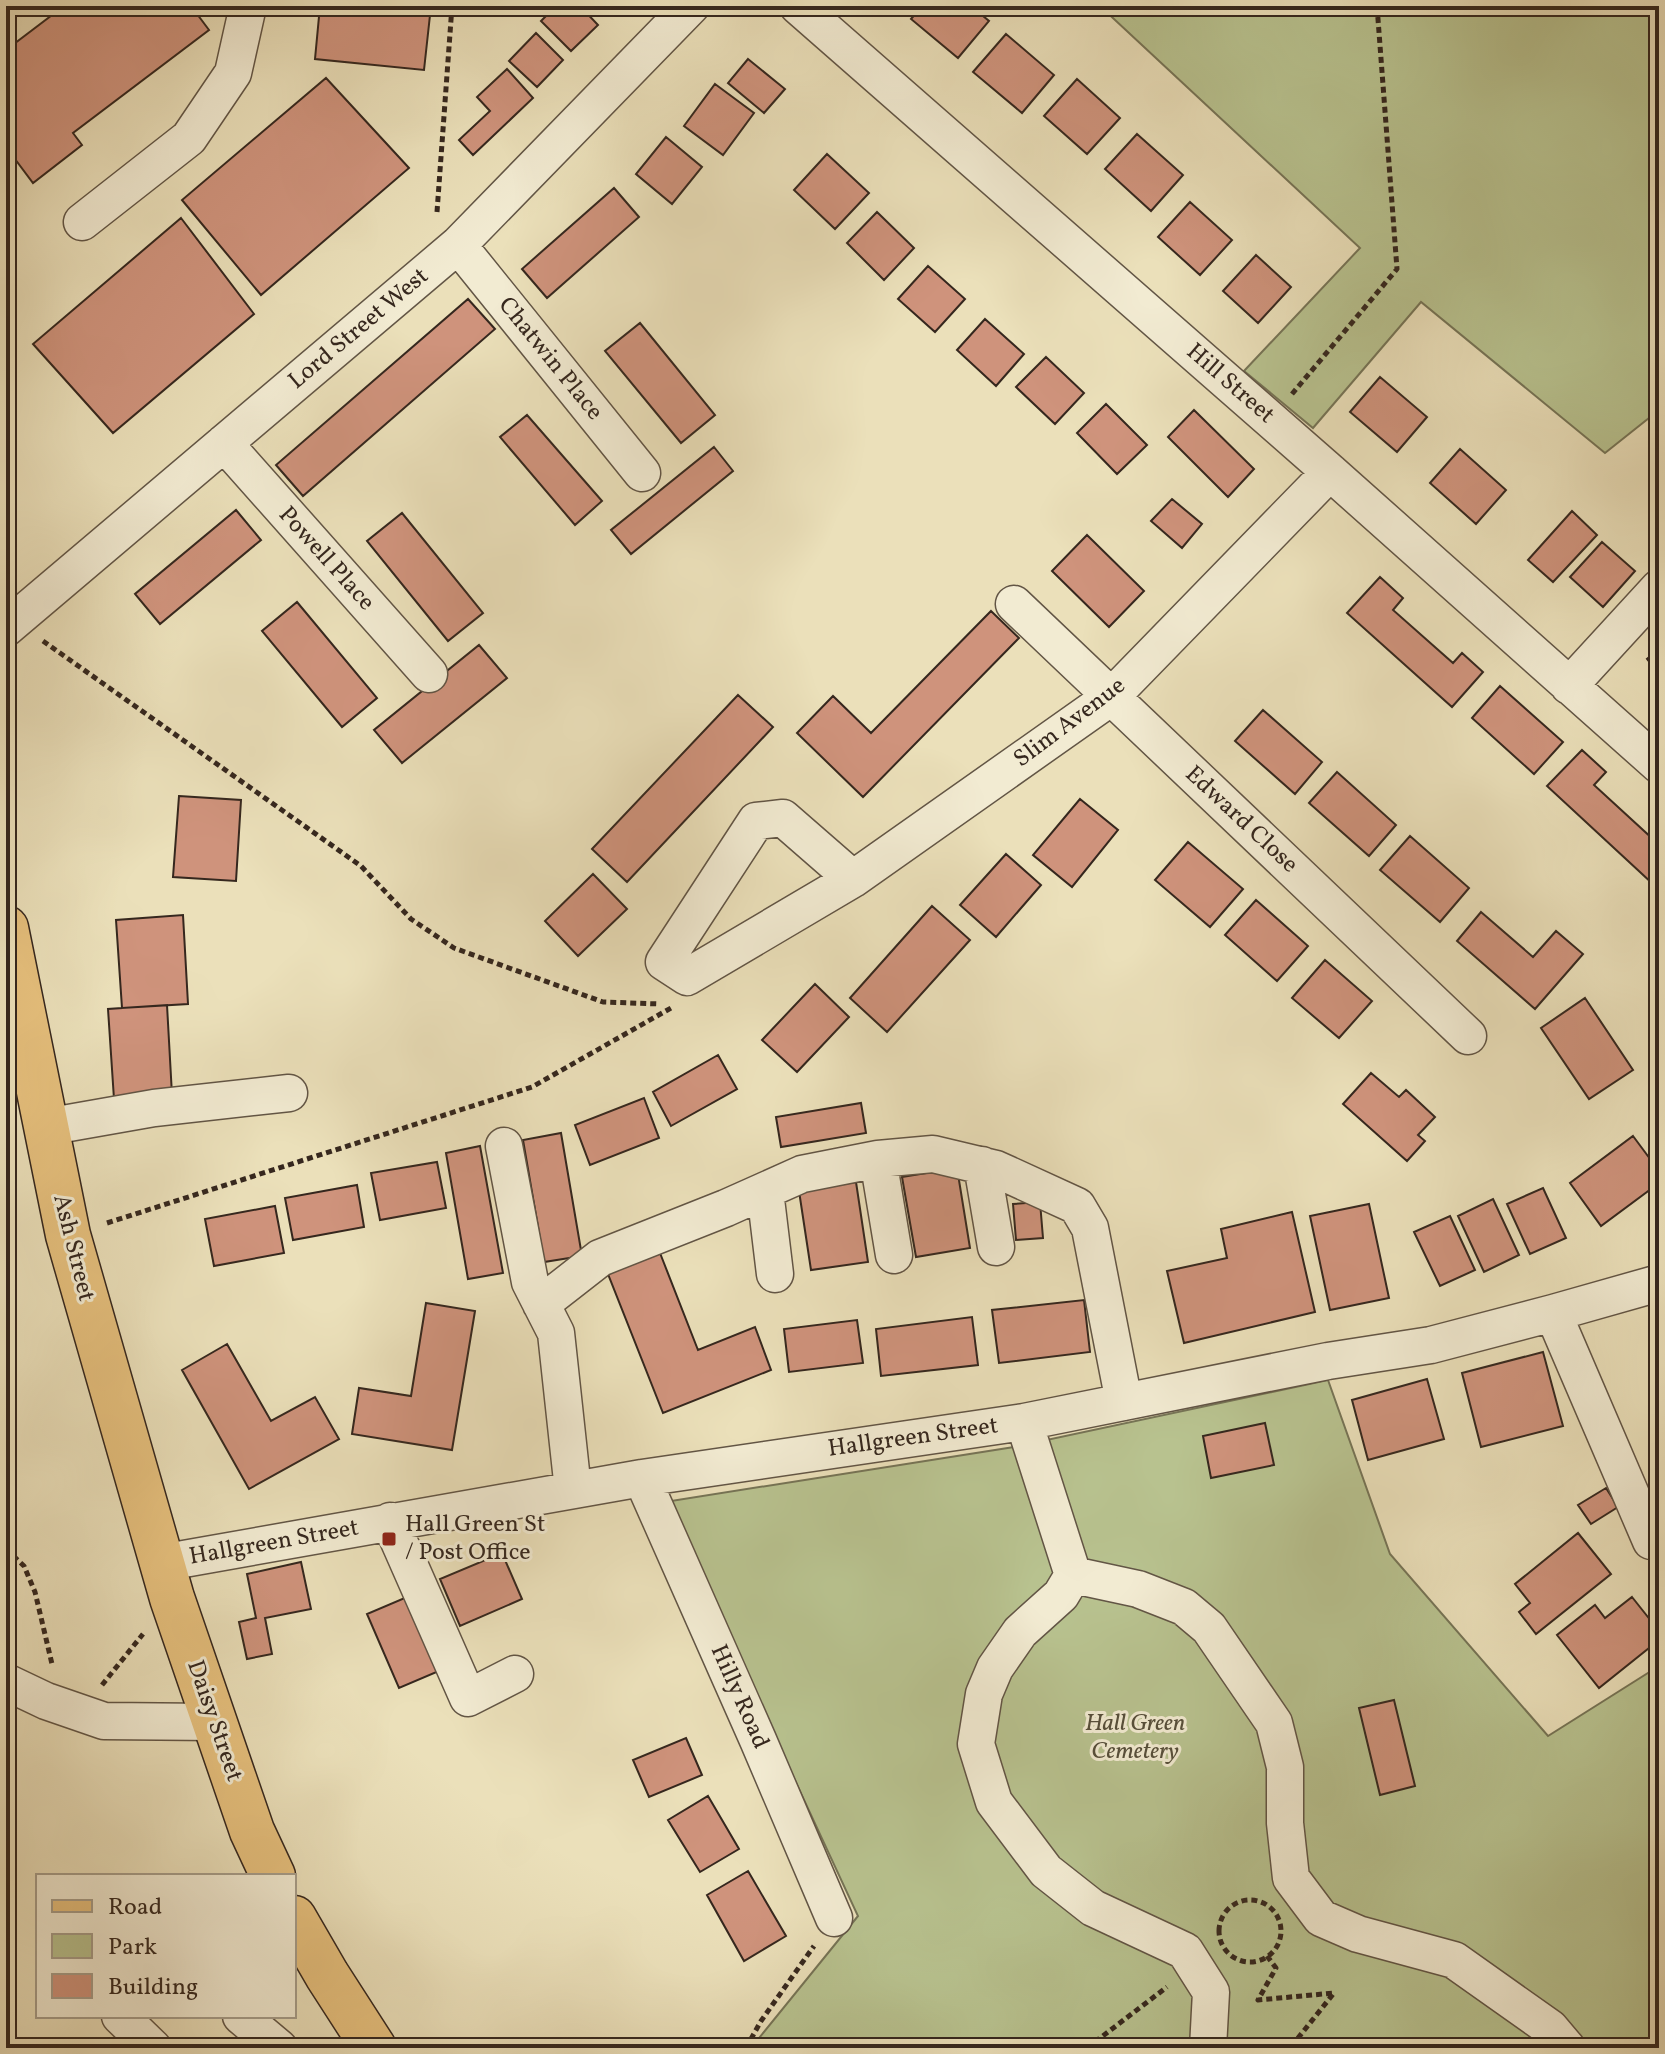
<svg xmlns="http://www.w3.org/2000/svg" width="1665" height="2054" viewBox="0 0 1665 2054" font-family="Vollkorn,serif">
<style>
.green{fill:#b8c28f;stroke:#767456;stroke-width:2}
.building{fill:#cf937c;stroke:#35271e;stroke-width:2}
.lines{fill:none;stroke-linecap:round;stroke-linejoin:round}
.minor-casing{stroke:#625545;stroke-width:39}
.major-casing{stroke:#35271e;stroke-width:47}
.path{stroke:#35271e;stroke-width:5;stroke-dasharray:6 4;stroke-linecap:butt}
.minor{stroke:#f2ebd2;stroke-width:36}
.major{stroke:#e6c07d;stroke-width:44}
.poi-dot{fill:#8f2418;stroke:#f2ebd2;stroke-width:3}
.labels{text-anchor:middle;dominant-baseline:central;stroke-width:6;stroke-linejoin:round;paint-order:stroke}
.street-label{font-size:24px;fill:#35271e;stroke:#f2ebd2}
.poi-label{font-size:24px;fill:#35271e;stroke:#f2ebd2;text-anchor:start}
.park-label{font-size:24px;font-style:italic;fill:#564e3a;stroke:#f2ebd2}
</style>
<rect width="100%" height="100%" fill="#ebe0ba"/>
<filter id="stains"><feTurbulence type="fractalNoise" baseFrequency=".0025" numOctaves="4"/><feColorMatrix values="0 0 0 0 .2 0 0 0 0 .09 0 0 0 0 .02 0 0 0 .5 -.17"/></filter>
<radialGradient id="worn" r=".72"><stop offset=".6" stop-color="#630" stop-opacity="0"/><stop offset="1" stop-color="#630" stop-opacity=".3"/></radialGradient>
<path class="green" d="M 1100,6 L 1659,6 L 1659,410 L 1605,453 L 1421,302 L 1313,428 L 1244,371 L 1360,248 Z
M 1328,1380 L 1390,1554 L 1548,1736 L 1659,1666 L 1659,2048 L 751,2048 L 858,1916 L 732,1645 L 671,1501 L 1014,1447 Z"/>
<path class="building" d="M 64,6 L 191,6 L 209,30 L 73,133 L 82,145 L 33,183 L 6,147 L 6,50 Z
M 320,6 L 431,6 L 424,70 L 315,59 Z
M 556,6 L 580,6 L 598,25 L 571,51 L 541,21 Z
M 922,6 L 971,6 L 989,21 L 958,58 L 911,19 Z
M 536,33 L 563,60 L 537,87 L 509,61 Z
M 1006,34 L 1054,75 L 1022,113 L 973,72 Z
M 748,59 L 785,89 L 764,113 L 728,83 Z
M 507,69 L 533,98 L 473,155 L 459,140 L 490,111 L 477,97 Z
M 326,78 L 409,168 L 261,295 L 182,200 Z
M 1077,79 L 1120,118 L 1087,154 L 1044,116 Z
M 715,84 L 754,113 L 723,155 L 684,126 Z
M 1137,134 L 1183,175 L 1151,211 L 1105,169 Z
M 666,137 L 702,167 L 672,204 L 636,174 Z
M 827,154 L 869,193 L 835,229 L 794,190 Z
M 614,188 L 639,217 L 547,298 L 522,269 Z
M 1190,202 L 1232,240 L 1200,275 L 1158,237 Z
M 877,212 L 914,248 L 884,280 L 847,243 Z
M 181,218 L 254,314 L 113,433 L 33,344 Z
M 1256,255 L 1291,287 L 1258,323 L 1223,291 Z
M 928,266 L 965,299 L 935,332 L 898,299 Z
M 468,299 L 495,329 L 303,496 L 276,465 Z
M 985,319 L 1024,354 L 996,386 L 957,350 Z
M 640,323 L 715,415 L 681,443 L 605,351 Z
M 6,352 L 11,421 L 6,422 Z
M 1046,357 L 1084,393 L 1055,424 L 1016,387 Z
M 1380,377 L 1427,417 L 1397,452 L 1350,412 Z
M 1106,404 L 1147,445 L 1117,474 L 1077,433 Z
M 1194,410 L 1254,469 L 1228,497 L 1168,437 Z
M 527,415 L 602,501 L 575,525 L 500,437 Z
M 714,447 L 733,471 L 631,554 L 611,530 Z
M 1460,449 L 1506,490 L 1476,524 L 1430,483 Z
M 1172,499 L 1202,524 L 1182,548 L 1151,521 Z
M 236,510 L 261,540 L 160,624 L 135,594 Z
M 1572,511 L 1597,535 L 1553,582 L 1528,560 Z
M 402,513 L 483,613 L 448,641 L 367,541 Z
M 1087,535 L 1144,591 L 1109,627 L 1052,571 Z
M 1602,542 L 1635,571 L 1603,607 L 1570,577 Z
M 1380,577 L 1403,598 L 1393,610 L 1453,663 L 1462,653 L 1483,672 L 1452,707 L 1347,613 Z
M 297,602 L 377,698 L 342,727 L 262,631 Z
M 991,611 L 1019,638 L 863,797 L 797,733 L 833,696 L 871,733 Z
M 479,645 L 507,678 L 402,763 L 374,730 Z
M 1659,649 L 1659,674 L 1647,659 Z
M 1500,686 L 1563,742 L 1534,774 L 1472,718 Z
M 738,695 L 773,727 L 627,882 L 592,849 Z
M 1263,710 L 1322,762 L 1295,794 L 1235,741 Z
M 1582,750 L 1606,772 L 1594,785 L 1654,840 L 1659,835 L 1659,879 L 1654,885 L 1547,786 Z
M 1337,772 L 1396,825 L 1369,856 L 1309,803 Z
M 179,796 L 241,800 L 236,881 L 173,877 Z
M 1080,799 L 1118,830 L 1072,887 L 1033,855 Z
M 1410,836 L 1469,888 L 1440,922 L 1380,870 Z
M 1188,842 L 1243,889 L 1210,927 L 1155,880 Z
M 1006,854 L 1041,885 L 996,937 L 960,905 Z
M 593,874 L 627,909 L 578,956 L 545,921 Z
M 1256,900 L 1308,946 L 1277,981 L 1225,935 Z
M 932,906 L 970,940 L 887,1032 L 850,998 Z
M 1481,912 L 1533,957 L 1556,931 L 1583,954 L 1535,1009 L 1457,941 Z
M 183,915 L 188,1004 L 122,1008 L 116,920 Z
M 1325,960 L 1372,1001 L 1339,1038 L 1292,998 Z
M 815,984 L 849,1017 L 797,1072 L 762,1040 Z
M 1585,998 L 1633,1070 L 1589,1099 L 1541,1028 Z
M 167,1005 L 172,1095 L 114,1099 L 108,1009 Z
M 718,1055 L 737,1089 L 671,1126 L 653,1092 Z
M 1371,1073 L 1399,1097 L 1406,1090 L 1435,1117 L 1418,1135 L 1425,1141 L 1407,1161 L 1343,1104 Z
M 644,1098 L 659,1138 L 590,1165 L 575,1125 Z
M 861,1103 L 866,1133 L 781,1147 L 776,1117 Z
M 561,1133 L 582,1256 L 544,1262 L 523,1140 Z
M 1633,1136 L 1659,1171 L 1659,1183 L 1601,1226 L 1570,1183 Z
M 480,1146 L 503,1273 L 468,1279 L 446,1153 Z
M 437,1162 L 446,1208 L 380,1220 L 371,1173 Z
M 957,1168 L 970,1248 L 916,1257 L 902,1177 Z
M 856,1182 L 868,1262 L 811,1270 L 799,1191 Z
M 357,1185 L 364,1227 L 293,1240 L 285,1198 Z
M 1543,1188 L 1566,1238 L 1530,1254 L 1507,1204 Z
M 1493,1199 L 1519,1255 L 1484,1272 L 1458,1216 Z
M 1040,1202 L 1043,1238 L 1016,1240 L 1013,1204 Z
M 1369,1204 L 1389,1298 L 1330,1310 L 1310,1216 Z
M 275,1206 L 284,1253 L 214,1266 L 205,1219 Z
M 1292,1212 L 1315,1312 L 1184,1343 L 1167,1271 L 1227,1258 L 1221,1229 Z
M 1450,1216 L 1475,1270 L 1440,1286 L 1414,1232 Z
M 660,1253 L 698,1350 L 755,1327 L 771,1370 L 663,1413 L 608,1274 Z
M 1084,1300 L 1090,1352 L 999,1363 L 992,1310 Z
M 426,1303 L 475,1311 L 452,1450 L 352,1434 L 359,1388 L 411,1396 Z
M 972,1317 L 978,1365 L 881,1376 L 876,1329 Z
M 857,1320 L 863,1363 L 789,1372 L 784,1329 Z
M 227,1344 L 271,1421 L 315,1397 L 339,1439 L 249,1489 L 182,1370 Z
M 1543,1352 L 1563,1426 L 1481,1447 L 1462,1373 Z
M 1427,1379 L 1444,1439 L 1368,1460 L 1352,1400 Z
M 1265,1423 L 1274,1465 L 1211,1478 L 1203,1436 Z
M 1606,1488 L 1618,1507 L 1591,1524 L 1578,1505 Z
M 1578,1533 L 1611,1574 L 1536,1634 L 1519,1612 L 1530,1603 L 1515,1584 Z
M 502,1553 L 522,1599 L 460,1626 L 440,1579 Z
M 301,1562 L 311,1609 L 265,1618 L 272,1654 L 247,1659 L 239,1622 L 256,1618 L 247,1574 Z
M 414,1594 L 446,1668 L 399,1688 L 367,1614 Z
M 1632,1597 L 1659,1631 L 1659,1640 L 1599,1688 L 1557,1635 L 1595,1605 L 1605,1618 Z
M 1394,1700 L 1415,1786 L 1380,1795 L 1359,1708 Z
M 686,1738 L 702,1775 L 649,1797 L 633,1760 Z
M 708,1796 L 739,1849 L 700,1872 L 668,1820 Z
M 748,1871 L 786,1936 L 744,1961 L 707,1895 Z"/>
<g class="lines">
<g class="minor-casing">
<path id="minor" d="M 798,6 L 1330,472 L 1659,765
M 82,222 L 189,138 L 233,73 L 248,6
M 458,245 L 642,473
M 224,443 L 429,674
M 1014,604 L 1468,1036
M 6,628 L 458,245 L 691,6
M 1569,686 L 1659,588
M 853,879 L 783,818 L 756,821 L 664,962 L 687,977 L 853,879 L 1111,697 L 1330,472
M 46,1127 L 154,1108 L 289,1093
M 504,1146 L 530,1282 L 556,1333 L 573,1490
M 878,1159 L 894,1255
M 982,1165 L 996,1247
M 765,1191 L 775,1274
M 541,1304 L 600,1258 L 726,1208 L 802,1174 L 878,1159 L 933,1154 L 996,1169 L 1077,1206 L 1090,1228 L 1124,1402
M 1553,1313 L 1651,1541
M 1024,1422 L 1073,1575 L 1061,1595 L 1020,1632 L 995,1668 L 984,1694 L 976,1744 L 994,1802 L 1046,1871 L 1093,1908 L 1185,1951 L 1211,1992 L 1208,2048
M 642,1478 L 758,1740 L 834,1918
M 390,1521 L 468,1698 L 515,1674
M 161,1563 L 642,1478 L 1024,1422 L 1328,1361 L 1431,1345 L 1553,1313 L 1659,1283
M 1073,1575 L 1138,1589 L 1184,1607 L 1209,1628 L 1274,1723 L 1285,1767 L 1285,1823 L 1291,1878 L 1321,1918 L 1358,1934 L 1454,1960 L 1550,2028 L 1567,2048
M 6,1682 L 46,1701 L 104,1721 L 215,1722
M 120,2016 L 153,2048
M 241,2016 L 279,2048"/>
</g>
<g class="major-casing">
<path id="major" d="M 6,928 L 68,1235 L 172,1598 L 252,1831 L 273,1876
M 294,1918 L 327,1975 L 374,2048"/>
</g>
<path class="path" d="M 437,212 L 452,6
M 1292,394 L 1397,269 L 1377,6
M 43,641 L 361,866 L 411,919 L 454,948 L 603,1002 L 660,1004
M 107,1223 L 532,1087 L 671,1008
M 6,1549 L 24,1566 L 35,1592 L 52,1664
M 102,1685 L 143,1634
M1219 1931a31 31 0 1 1 62 0a31 31 0 1 1-62 0Z
M 1267,1956 L 1276,1968 L 1258,2000 L 1334,1993 L 1290,2048
M 746,2048 L 761,2021 L 814,1946
M 1087,2048 L 1167,1987"/>
<use href="#minor" class="minor"/>
<use href="#major" class="major"/>
</g>
<rect class="poi-dot" x="381" y="1531" width="16" height="16" rx="4"/>
<g class="labels">
<g class="street-label">
<text transform="translate(359 329) rotate(-40)">Lord Street West</text>
<text transform="translate(550 359) rotate(51)">Chatwin Place</text>
<text transform="translate(1230 384) rotate(41)">Hill Street</text>
<text transform="translate(326 559) rotate(48)">Powell Place</text>
<text transform="translate(1070 723) rotate(-37)">Slim Avenue</text>
<text transform="translate(1241 820) rotate(43)">Edward Close</text>
<text transform="translate(73 1248) rotate(76)">Ash Street</text>
<text transform="translate(913 1438) rotate(-8)">Hallgreen Street</text>
<text transform="translate(274 1543) rotate(-10)">Hallgreen Street</text>
<text transform="translate(739 1697) rotate(66)">Hilly Road</text>
<text transform="translate(214 1721) rotate(71)">Daisy Street</text>
</g>
<g class="poi-label">
<text x="405" y="1525">Hall Green St<tspan x="405" dy="28">/ Post Office</tspan></text>
</g>
<g class="park-label">
<text x="1135" y="1724">Hall Green<tspan x="1135" dy="28">Cemetery</tspan></text>
</g>
</g>
<rect width="1665" height="2054" fill="none" stroke="#ebe0ba" stroke-width="32"/>
<rect x="8" y="8" width="1649" height="2038" fill="none" stroke="#35271e" stroke-width="4"/>
<rect x="16" y="16" width="1633" height="2022" fill="none" stroke="#35271e" stroke-width="2"/>
<rect x="36" y="1874" width="260" height="144" fill="#f2ebd2" stroke="#a69d8a" stroke-width="2"/>
<rect x="52" y="1900" width="40" height="12" fill="#e6c07d" stroke="#a69d8a" stroke-width="2"/>
<text x="108" y="1914" font-size="24" fill="#35271e">Road</text>
<rect x="52" y="1934" width="40" height="24" fill="#b8c28f" stroke="#a69d8a" stroke-width="2"/>
<text x="108" y="1954" font-size="24" fill="#35271e">Park</text>
<rect x="52" y="1974" width="40" height="24" fill="#cf937c" stroke="#a69d8a" stroke-width="2"/>
<text x="108" y="1994" font-size="24" fill="#35271e">Building</text>
<rect width="100%" height="100%" filter="url(#stains)"/>
<rect width="100%" height="100%" fill="url(#worn)"/>
</svg>
